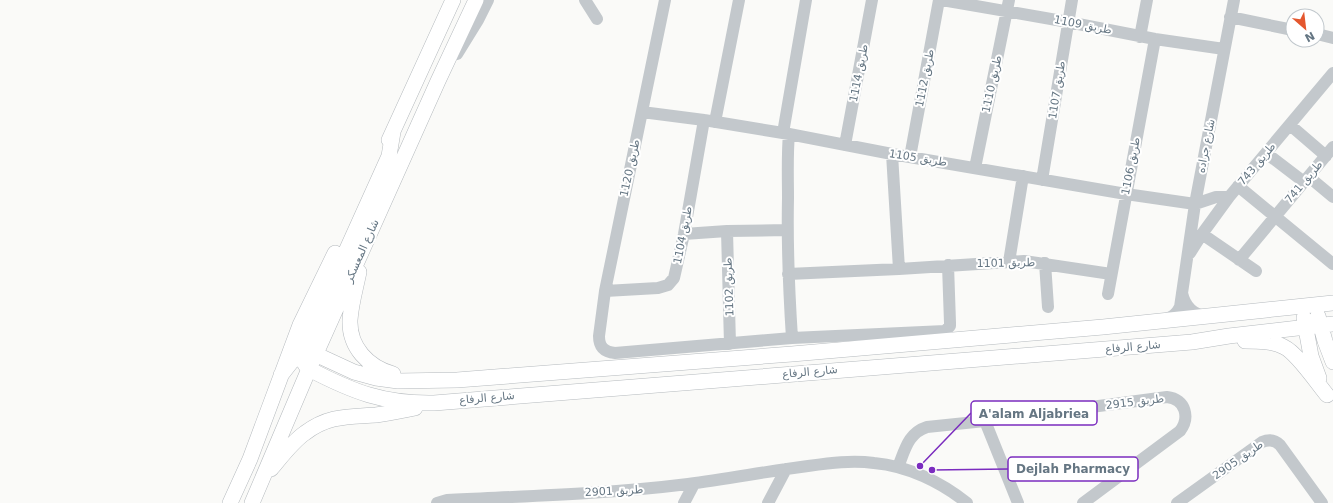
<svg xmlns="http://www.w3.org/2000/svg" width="1333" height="503" viewBox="0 0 1333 503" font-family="'DejaVu Sans',Cairo,sans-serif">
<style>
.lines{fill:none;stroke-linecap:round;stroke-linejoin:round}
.major-casing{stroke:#b5babe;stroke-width:16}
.minor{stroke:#c3c8cc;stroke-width:12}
.major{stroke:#fff;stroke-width:15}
.labels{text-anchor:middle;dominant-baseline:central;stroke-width:4;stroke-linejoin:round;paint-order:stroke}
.street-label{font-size:11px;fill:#657683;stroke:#fff}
.leader{fill:none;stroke:#7b2cbf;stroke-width:1.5}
.callout-dot{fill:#7b2cbf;stroke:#fff;stroke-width:1.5}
.callout{fill:#fff;stroke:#7b2cbf;stroke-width:1.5}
.callout-label{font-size:12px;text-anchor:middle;font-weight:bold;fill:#657683}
</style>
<rect width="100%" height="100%" fill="#fafaf8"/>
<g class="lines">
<g class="major-casing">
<path id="major" d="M 393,132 L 389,156 L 311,329 C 306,342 296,358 309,369 C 353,392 384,404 434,403 L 1192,342 L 1229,336 L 1333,324
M 389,140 L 453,0
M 359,272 C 356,287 351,304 350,320 C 349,347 368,367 393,374
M 1318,316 L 1325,341 L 1333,362
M 1304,318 L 1311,356 L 1319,378
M 1245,341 C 1258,341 1273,341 1284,347 C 1297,353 1317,383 1327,395
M 281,375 L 292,361 L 308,354 L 315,354 L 354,372 L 376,378 L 398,381 L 457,380 L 792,354 L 1103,327 L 1333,303
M 271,469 C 282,456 292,442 305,433 C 329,415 348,417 376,415 C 389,413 402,411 415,408
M 230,503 L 250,459 L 300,325 L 335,253
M 252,503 L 309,369 L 438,81 L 476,0"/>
</g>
<path class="minor" d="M 585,0 L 597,19
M 665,0 L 605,291 L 599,336 C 599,347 604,352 615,353 L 792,338 L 945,331 L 950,326 L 950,323 L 948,265
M 942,0 L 1068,22 L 1155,39 L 1224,49
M 1230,17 L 1293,30
M 1317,34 L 1333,38
M 1140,37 L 1147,0
M 457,54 L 478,20 L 488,0
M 642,112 L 704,120 L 789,134 L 892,154 L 1126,194 L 1195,204 L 1216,197 L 1229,197
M 715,122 L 739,0
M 1290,125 L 1326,156
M 783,133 L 806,0
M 789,134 C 787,156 788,177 788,198 C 787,245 789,292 792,338
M 845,145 L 872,0
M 1266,153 L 1304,182
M 892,154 L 899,269
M 910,157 L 939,0
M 975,168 L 1009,0
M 1309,177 L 1333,197
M 1042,180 L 1072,0
M 1238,186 L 1333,264
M 727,231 L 730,344
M 684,234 L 727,231 L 787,230
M 1202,234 L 1256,271
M 1190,253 L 1202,234 L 1229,197 L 1333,73
M 1239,260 L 1333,147
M 1009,262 L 1023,176
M 1045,263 L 1048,307
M 788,274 L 899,269 L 1024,261 L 1111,274
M 605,291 L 658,288 L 668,285 L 674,278 L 684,234 L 704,120
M 1182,293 C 1185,306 1193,315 1207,316
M 1108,294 L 1155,39
M 1164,320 C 1172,317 1176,315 1180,307 L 1195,204 L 1234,0
M 985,421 L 1018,503
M 898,467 C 905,450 908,433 927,427 L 985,421 L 1167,397 C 1186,399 1190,418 1180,431 L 1083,503
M 437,503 L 447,500 C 527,496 608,494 688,484 C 728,479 768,471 808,466 C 830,463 852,460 874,463 C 908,466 941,482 967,503
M 684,503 L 694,484
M 768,503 L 786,469
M 1177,503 L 1262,442 C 1269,439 1275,440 1280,445 L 1322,503"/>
<use href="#major" class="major"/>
</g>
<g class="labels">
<g class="street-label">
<text transform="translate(1083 25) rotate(11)">طريق 1109</text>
<text transform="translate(859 73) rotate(-79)">طريق 1114</text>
<text transform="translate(925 78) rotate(-79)">طريق 1112</text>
<text transform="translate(992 84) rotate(-78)">طريق 1110</text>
<text transform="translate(1057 90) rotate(-81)">طريق 1107</text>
<text transform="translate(1206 146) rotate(-79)">شارع جراده</text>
<text transform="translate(918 158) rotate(9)">طريق 1105</text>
<text transform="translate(1257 164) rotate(-50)">طريق 743</text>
<text transform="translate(1131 166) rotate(-79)">طريق 1106</text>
<text transform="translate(630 168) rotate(-78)">طريق 1120</text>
<text transform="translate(1304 182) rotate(-50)">طريق 741</text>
<text transform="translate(683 235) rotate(-79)">طريق 1104</text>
<text transform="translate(362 251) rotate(-66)">شارع المعسكر</text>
<text transform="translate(1006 263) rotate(-1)">طريق 1101</text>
<text transform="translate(729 287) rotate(-92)">طريق 1102</text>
<text transform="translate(1133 347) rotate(-5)">شارع الرفاع</text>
<text transform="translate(810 372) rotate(-5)">شارع الرفاع</text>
<text transform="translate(487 398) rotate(-5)">شارع الرفاع</text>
<text transform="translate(1135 402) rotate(-7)">طريق 2915</text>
<text transform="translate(1238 460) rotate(-35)">طريق 2905</text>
<text transform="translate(614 491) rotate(-3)">طريق 2901</text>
</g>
</g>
<path class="leader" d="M920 466L971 413M932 470L1008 469"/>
<g class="callout-dot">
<circle cx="920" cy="466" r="4"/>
<circle cx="932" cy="470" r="4"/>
</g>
<g class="callout">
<rect x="971" y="401" width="126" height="24" rx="4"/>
<rect x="1008" y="457" width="130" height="24" rx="4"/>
</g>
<g class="callout-label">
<text x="1034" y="418">A'alam Aljabriea</text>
<text x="1073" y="473">Dejlah Pharmacy</text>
</g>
<g transform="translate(1305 28) rotate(152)"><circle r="19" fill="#ffffff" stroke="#c1c8cd"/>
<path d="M0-3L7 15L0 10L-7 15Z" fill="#e4572e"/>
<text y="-6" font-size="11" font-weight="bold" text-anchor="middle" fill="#657683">N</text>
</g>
</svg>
